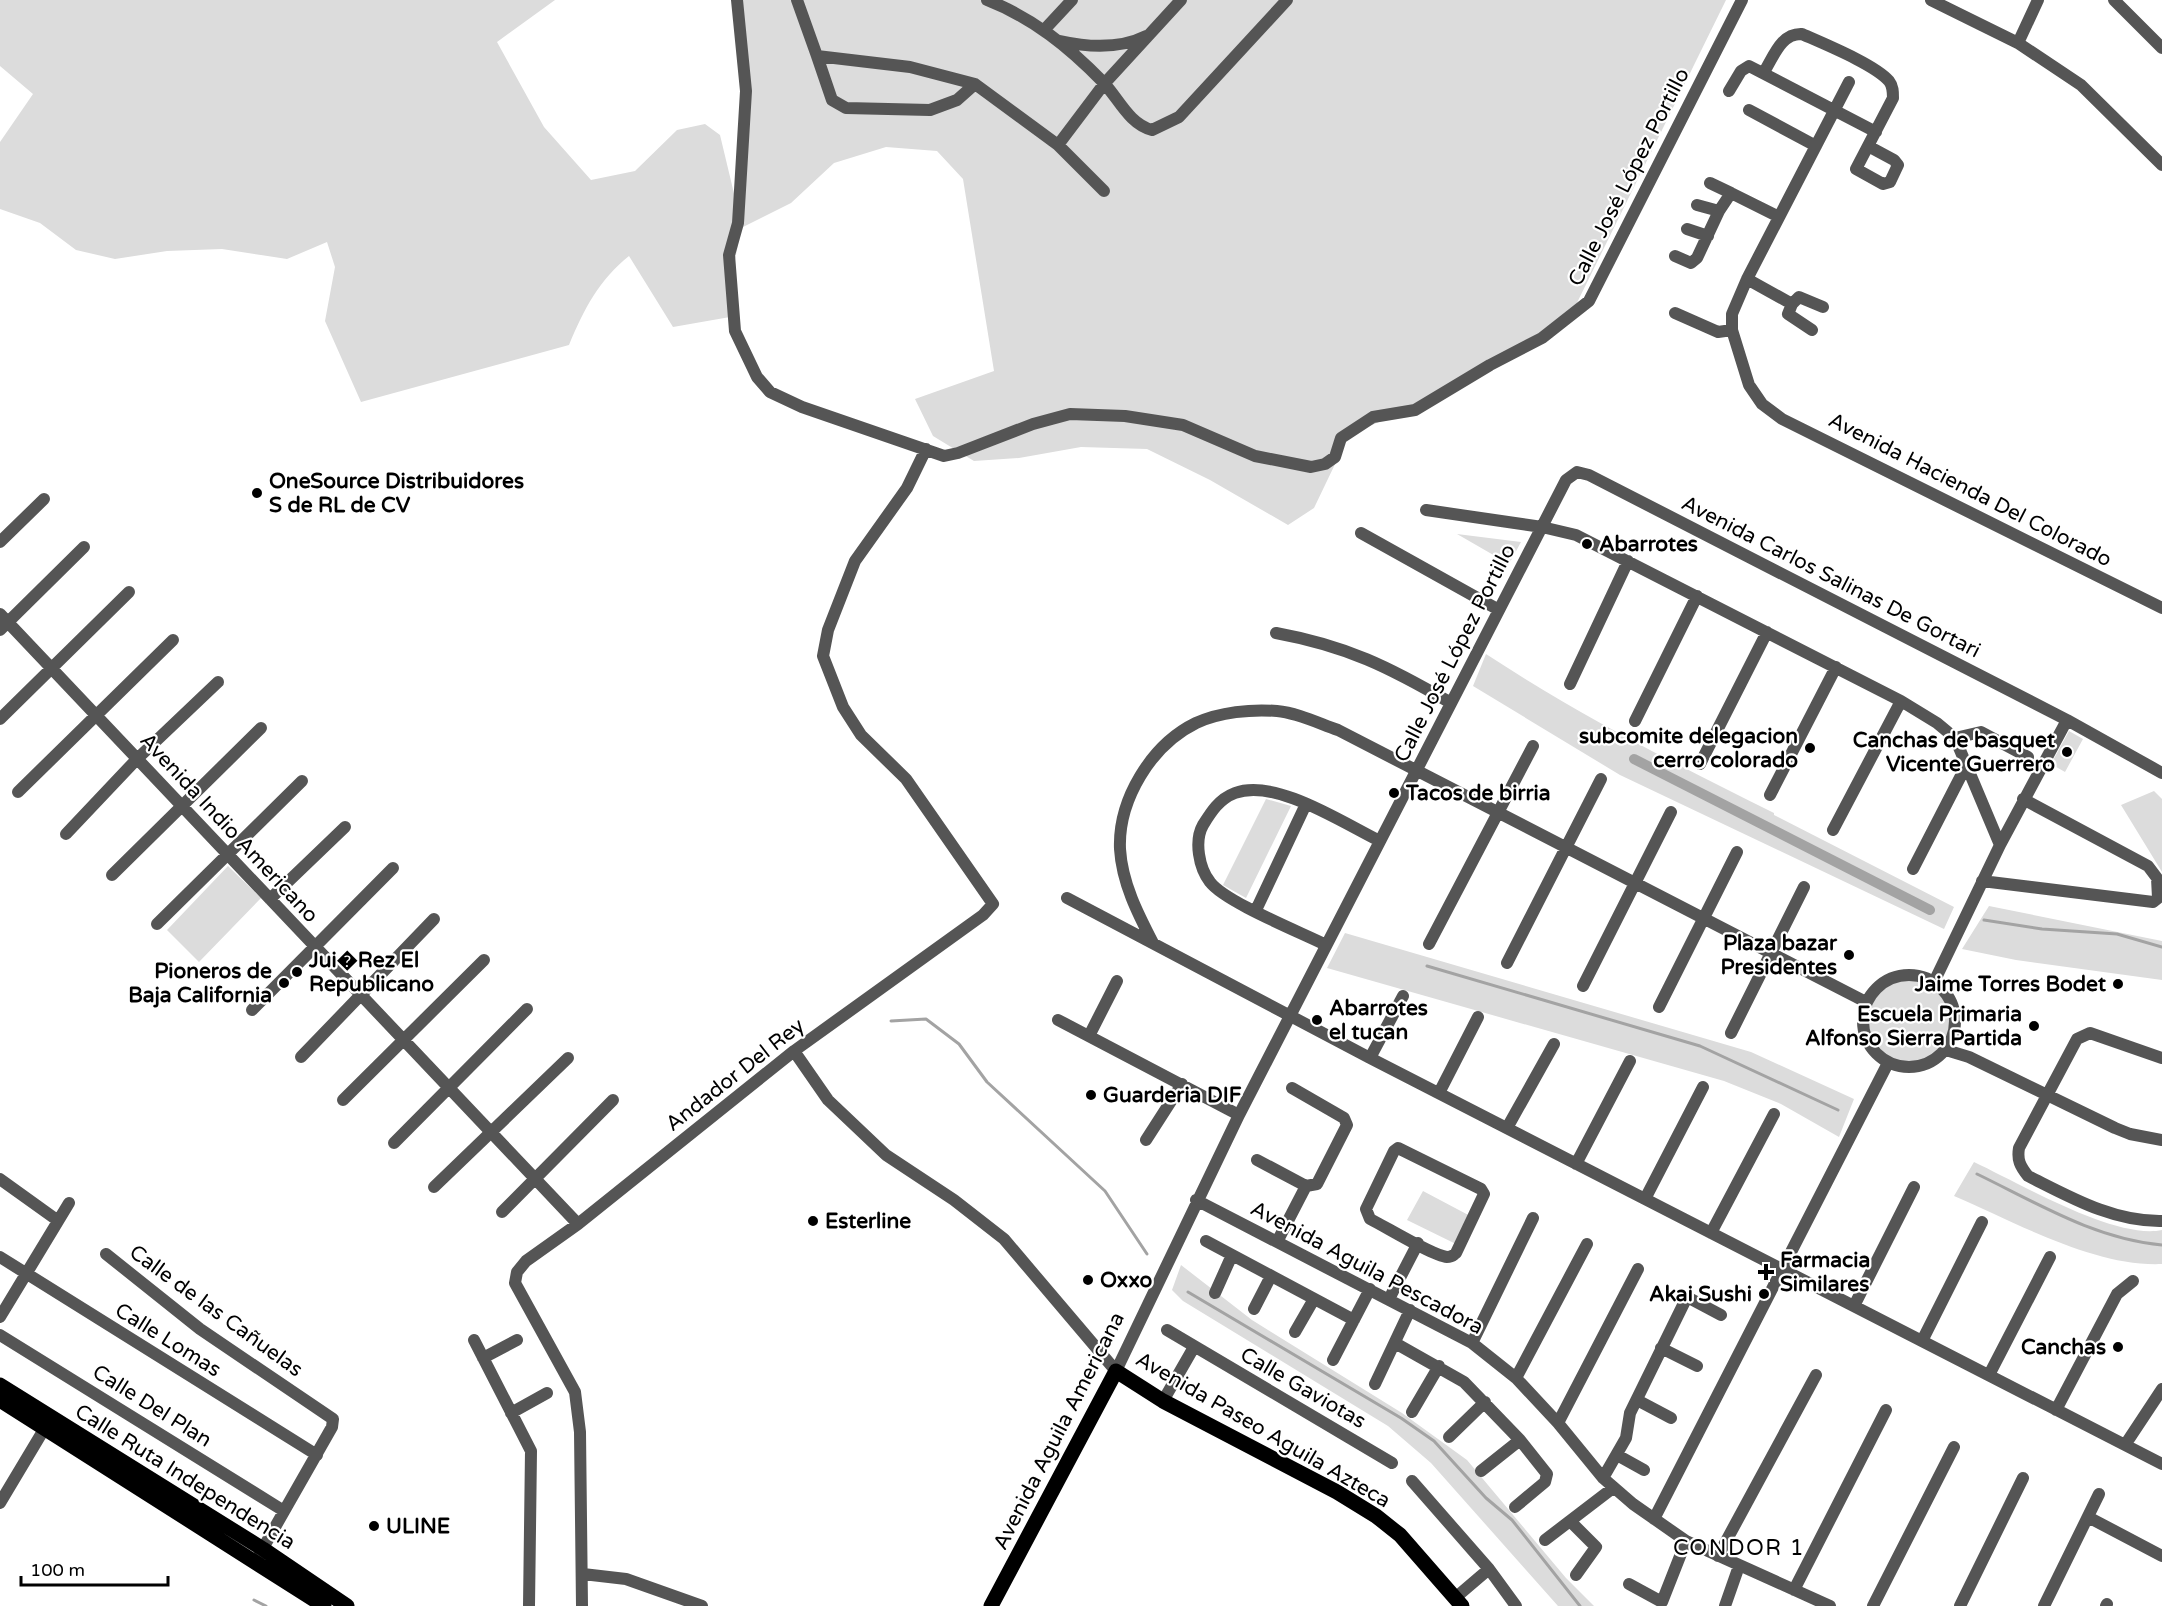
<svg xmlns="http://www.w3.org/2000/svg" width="2162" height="1606" viewBox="0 0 2162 1606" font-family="'Varela Round',sans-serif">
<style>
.green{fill:#dcdcdc}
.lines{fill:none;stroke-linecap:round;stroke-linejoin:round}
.stream{stroke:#a3a3a3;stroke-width:3}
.canal{stroke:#a3a3a3;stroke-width:10}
.minor{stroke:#555;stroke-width:12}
.major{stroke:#000;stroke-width:15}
.poi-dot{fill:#000;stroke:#fff;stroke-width:2}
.labels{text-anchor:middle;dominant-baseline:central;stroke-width:4.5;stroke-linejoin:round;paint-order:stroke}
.street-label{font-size:21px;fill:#000;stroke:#fff}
.poi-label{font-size:21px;font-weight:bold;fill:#000;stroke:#fff;text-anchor:start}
.neighbourhood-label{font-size:22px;letter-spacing:1.5px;fill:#000;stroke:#fff}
</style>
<rect width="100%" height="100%" fill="#fff"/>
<path class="green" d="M 0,0 L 555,0 L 497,42 L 544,127 L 591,180 L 635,171 L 677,130 L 705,124 L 720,135 L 737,206 L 743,0 L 1726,0 L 1570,317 L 1411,408 L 1349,435 L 1314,508 L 1288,525 L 1210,480 L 1147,449 L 1081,447 L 1019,458 L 974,461 L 933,436 L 915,399 L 994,371 L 963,179 L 937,151 L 886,147 L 834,163 L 791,203 L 741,228 L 735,260 L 730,317 L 673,327 L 629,256 C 599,280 584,309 569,345 L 361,402 L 325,321 L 335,267 L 327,242 L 287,259 L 222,249 L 167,251 L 115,259 L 76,250 L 40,223 L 0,209 L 0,142 L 33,94 L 0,66 Z
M 1457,534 L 1521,542 L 1509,564 Z
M 1486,654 C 1579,715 1677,765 1774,813 L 1774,815 L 1954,907 L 1944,929 L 1620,775 L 1473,686 Z
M 2069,731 L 2083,739 L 2065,772 L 2051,764 Z
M 2154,791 L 2162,799 L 2162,872 L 2121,805 Z
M 1266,799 L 1291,806 L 1246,898 L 1223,885 Z
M 228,866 L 261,898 L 199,962 L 167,930 Z
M 1989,906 L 2162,941 L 2162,980 L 2016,960 L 1962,949 Z
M 1345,933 L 1751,1052 L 1854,1099 L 1839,1137 L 1781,1104 L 1724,1081 L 1327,968 Z
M1868 1021a41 41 0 1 1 82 0a41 41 0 1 1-82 0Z
M 1974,1162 C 2019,1183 2115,1240 2162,1230 L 2162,1264 C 2094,1267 2015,1222 1954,1196 Z
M 1423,1191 L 1474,1218 L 1460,1246 L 1407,1220 Z
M 1181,1265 L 1252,1320 L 1402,1413 L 1467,1460 L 1566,1578 L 1594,1606 L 1558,1606 L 1431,1463 L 1388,1426 L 1183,1301 L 1172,1290 Z"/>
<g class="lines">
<path class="stream" d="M 1984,920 L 2042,929 L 2117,934 L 2162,947
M 1427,966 L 1700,1046 L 1838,1110
M 891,1021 L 926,1019 L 959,1044 L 987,1082 L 1105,1191 L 1147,1254
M 1977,1174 C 2037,1203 2095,1239 2162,1245
M 1188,1292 L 1401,1418 L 1434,1441 L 1486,1498 L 1512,1520 L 1580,1606
M 254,1600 L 266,1606"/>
<path class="canal" d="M 1634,759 L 1930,910"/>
<path class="minor" d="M 737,0 L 746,91 L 738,223 L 729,255 L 735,331 L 757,377 L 770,392 L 802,407 L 944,456 L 958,453 L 1033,424 L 1070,414 L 1125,416 L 1183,425 L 1255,456 L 1311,467 L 1325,464 L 1335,457 L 1341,438 L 1373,417 L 1415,410 L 1490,365 L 1542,338 L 1589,301 L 1742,0
M 797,0 L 817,56 L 910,67 L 975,84 L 1058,145 L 1104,191
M 987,0 C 1033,18 1069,47 1103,82 C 1119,99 1129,124 1152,130 L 1179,117 L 1287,0
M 1931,0 L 2018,43 L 2081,85 L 2162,165
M 2114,0 L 2162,48
M 1045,29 L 1072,0
M 1060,41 C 1087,47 1120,49 1146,36
M 2018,43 L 2038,0
M 817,56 L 832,100 L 846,108 L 930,110 L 957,100 L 975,84
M 1764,72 C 1774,56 1781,33 1802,34 C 1824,44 1874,64 1889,81 C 1893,86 1893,92 1893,98 L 1856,169 L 1883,184 L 1890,182 L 1898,165 L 1894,160 L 1868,146
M 1849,82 L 1747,279 L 1732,314 L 1732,330 L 1749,385 L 1762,404 L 1782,419 L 2162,608
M 1729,91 L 1741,71 L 1749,66 L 1876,132
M 1749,110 L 1816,146
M 1058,145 L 1104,84 L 1181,0
M 1710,183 L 1731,193
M 1697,205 L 1719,211
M 1687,229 L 1708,236
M 1675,256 L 1691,263 L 1697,258 L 1719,211 L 1731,193 L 1779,217
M 1747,279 L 1792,304
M 1675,313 L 1718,332 L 1732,330
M 1812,330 L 1788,314 L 1792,304 L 1799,297 L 1823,307
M 1426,510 L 1542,527 L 1576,535 L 1901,701 L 1937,723 L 1955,738 L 2000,845
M 1361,533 L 1499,610
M 0,542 L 44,499
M 0,614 L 578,1224
M 0,630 L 84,547
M 1276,633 C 1347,646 1389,667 1451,703
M 1570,684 L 1628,561
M 0,719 L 129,592
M 1635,721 L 1697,596
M 1955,738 L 1981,732 L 2028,757
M 1700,764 L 1767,632
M 18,792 L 173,640
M 1770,795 L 1836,667
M 1833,830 L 1901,701
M 66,834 L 137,759 L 218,682
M 1913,869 L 1967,764
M 112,875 L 261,728
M 1982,881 L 2153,902 L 2158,898 L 2157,878 L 2148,866 L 2023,799
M 1067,898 L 1370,1058 L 2162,1464
M 270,899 L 345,827
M 1256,910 L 1306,804
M 157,924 L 302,781
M 1153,943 C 1138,914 1122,883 1120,849 C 1118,800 1151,745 1196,723 C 1220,712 1251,709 1277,711 C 1298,713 1318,723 1338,730 L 1866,1002
M 1429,944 L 1533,746
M 1326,945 C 1300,932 1225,902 1210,882 C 1199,868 1194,841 1203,825 C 1211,812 1219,799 1235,793 C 1276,778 1343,823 1380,841
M 1507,963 L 1601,779
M1863 1021a46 46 0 1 1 92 0a46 46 0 1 1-92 0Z
M 1934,982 L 2000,845 L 2067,720
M 1583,986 L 1671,812
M 1659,1007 L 1737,852
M 252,1010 L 393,868
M 1058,1020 L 1239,1115
M 1731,1033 L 1804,887
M 1089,1036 L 1117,981
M 1946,1050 L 1969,1057 L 2115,1128 L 2130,1134 L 2162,1140
M 794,1051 L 828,1100 L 886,1155 L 954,1200 L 1004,1239 L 1116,1371 L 1239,1115 L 1566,480 L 1577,472 L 1589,475 L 2067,720 L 2162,773
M 301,1057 L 434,919
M 1370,1058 L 1403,996
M 2162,1058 L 2090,1033 L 2077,1039 L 2019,1148 C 2017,1160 2020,1166 2028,1176 C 2070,1197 2113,1222 2162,1221
M 1439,1093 L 1478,1017
M 343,1100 L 484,960
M 1507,1128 L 1554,1044
M 1146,1140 L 1182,1084
M 394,1143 L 527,1009
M 1398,1148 L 1481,1189 L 1484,1194 L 1456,1253 C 1452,1256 1452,1257 1447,1257 C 1433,1256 1386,1227 1370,1219 L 1366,1209 L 1394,1151 Z
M 1257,1160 L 1306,1186 L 1317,1184 L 1347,1125 L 1344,1118 L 1292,1088
M 1576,1164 L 1630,1061
M 0,1179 L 57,1220
M 434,1187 L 568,1058
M 1645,1199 L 1703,1087
M 1196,1200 L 1472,1343 L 1516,1378 L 1558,1423 L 1603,1478 L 1633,1504 L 1686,1541 L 1830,1606
M 502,1212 L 613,1100
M 1711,1233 L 1774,1114
M 1206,1241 L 1354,1320
M 1277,1242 L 1306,1186
M 106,1254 L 200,1329 L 333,1419 L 332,1427 L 258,1557
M 0,1257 L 317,1455
M 1215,1293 L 1232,1255
M 1389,1299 L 1418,1243
M 1854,1306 L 1914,1187
M 1254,1309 L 1271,1276
M 0,1317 L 69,1203
M 1167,1330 L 1392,1463
M 1295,1332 L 1314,1299
M 0,1335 L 284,1511
M 474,1340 L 531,1451 L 529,1606
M 1922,1341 L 1982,1222
M 1395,1343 L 1464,1382 L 1520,1440 L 1547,1474 L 1545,1482 L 1515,1507
M 1472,1343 L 1533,1218
M 1661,1348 L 1697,1366
M 483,1358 L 517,1340
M 1333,1360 L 1370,1289
M 1989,1375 L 2050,1257
M 1516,1378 L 1587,1244
M 1375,1384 L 1410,1310
M 1637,1400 L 1671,1418
M 1163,1401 L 1194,1347
M 2056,1410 L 2117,1294 L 2133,1281
M 1412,1412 L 1439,1366
M 511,1413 L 547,1393
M 1558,1423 L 1638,1269
M 1449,1437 L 1485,1402
M 2125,1445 L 2162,1389
M 1617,1455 L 1644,1470
M 1481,1471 L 1520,1440
M 1603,1478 L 1626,1438 L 1630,1413 L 1685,1301 L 1689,1298 L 1721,1315
M 1412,1481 L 1489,1569 L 1516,1606
M 0,1503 L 49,1421
M 2088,1517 L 2162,1556
M 1654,1519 L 1888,1063
M 1570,1521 L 1596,1547 L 1576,1575
M 1545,1540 L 1613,1488
M 1718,1556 L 1816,1375
M 583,1574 L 626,1579 L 702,1606
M 1629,1584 L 1662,1602 L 1686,1541
M 1794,1590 L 1886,1410
M 1455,1598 L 1489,1569
M 582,1606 L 580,1432 L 575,1392 L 515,1283 L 517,1272 L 526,1261 L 578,1224 L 794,1051 L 983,915 L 993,904 L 906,779 L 861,735 L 843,707 L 823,656 L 828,630 L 855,561 L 907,488 L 926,449
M 1725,1606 L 1739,1566
M 1873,1606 L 1954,1447
M 1960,1606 L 2023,1478
M 2044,1606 L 2099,1494
M 2106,1606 L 2107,1604"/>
<path class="major" d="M 0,1385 L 263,1549 L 347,1606
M 0,1400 L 324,1606
M 991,1606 L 1116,1371 L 1163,1401 L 1337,1492 L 1376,1516 L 1400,1535 L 1462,1606"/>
</g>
<g class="poi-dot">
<circle cx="257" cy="493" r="6"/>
<circle cx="1587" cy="544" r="6"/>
<circle cx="1810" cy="748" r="6"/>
<circle cx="2067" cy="752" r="6"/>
<circle cx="1394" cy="793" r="6"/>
<circle cx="1849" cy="955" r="6"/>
<circle cx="297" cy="972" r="6"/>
<circle cx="284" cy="983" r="6"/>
<circle cx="2118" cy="984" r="6"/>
<circle cx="1317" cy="1020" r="6"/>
<circle cx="2034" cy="1026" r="6"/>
<circle cx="1091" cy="1095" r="6"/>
<circle cx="813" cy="1221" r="6"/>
<path d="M1763 1263h6v6h6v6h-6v6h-6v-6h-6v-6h6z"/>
<circle cx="1088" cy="1280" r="6"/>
<circle cx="1764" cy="1294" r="6"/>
<circle cx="2118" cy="1347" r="6"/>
<circle cx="374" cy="1526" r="6"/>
</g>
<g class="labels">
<g class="street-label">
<text transform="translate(1629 177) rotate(-63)">Calle José López Portillo</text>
<text transform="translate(1970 490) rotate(27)">Avenida Hacienda Del Colorado</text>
<text transform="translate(1831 577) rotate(27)">Avenida Carlos Salinas De Gortari</text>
<text transform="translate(1455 653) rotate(-63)">Calle José López Portillo</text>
<text transform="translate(229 828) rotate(47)">Avenida Indio Americano</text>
<text transform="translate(735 1075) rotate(-38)">Andador Del Rey</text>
<text transform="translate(1367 1268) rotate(28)">Avenida Aguila Pescadora</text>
<text transform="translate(216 1311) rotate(36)">Calle de las Cañuelas</text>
<text transform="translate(168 1340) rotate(32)">Calle Lomas</text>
<text transform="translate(1303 1388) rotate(30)">Calle Gaviotas</text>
<text transform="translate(152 1406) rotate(32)">Calle Del Plan</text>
<text transform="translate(1263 1430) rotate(30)">Avenida Paseo Aguila Azteca</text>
<text transform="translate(1059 1431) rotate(-63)">Avenida Aguila Americana</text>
<text transform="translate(185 1477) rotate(32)">Calle Ruta Independencia</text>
</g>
<g class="poi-label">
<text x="269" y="481">OneSource Distribuidores<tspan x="269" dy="24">S de RL de CV</tspan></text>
<text x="1599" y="544">Abarrotes</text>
<text x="1798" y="736" text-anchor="end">subcomite delegacion<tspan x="1798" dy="24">cerro colorado</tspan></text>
<text x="2055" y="740" text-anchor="end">Canchas de basquet<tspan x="2055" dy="24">Vicente Guerrero</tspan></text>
<text x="1406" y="793">Tacos de birria</text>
<text x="1837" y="943" text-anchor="end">Plaza bazar<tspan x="1837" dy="24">Presidentes</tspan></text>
<text x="309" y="960">Jui�Rez El<tspan x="309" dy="24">Republicano</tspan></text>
<text x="272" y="971" text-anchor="end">Pioneros de<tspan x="272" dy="24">Baja California</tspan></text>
<text x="2106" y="984" text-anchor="end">Jaime Torres Bodet</text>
<text x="1329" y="1008">Abarrotes<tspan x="1329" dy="24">el tucan</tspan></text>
<text x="2022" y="1014" text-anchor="end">Escuela Primaria<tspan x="2022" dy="24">Alfonso Sierra Partida</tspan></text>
<text x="1103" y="1095">Guarderia DIF</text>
<text x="825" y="1221">Esterline</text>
<text x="1780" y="1260">Farmacia<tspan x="1780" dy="24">Similares</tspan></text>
<text x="1100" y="1280">Oxxo</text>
<text x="1752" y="1294" text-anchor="end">Akai Sushi</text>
<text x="2106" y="1347" text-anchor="end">Canchas</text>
<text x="386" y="1526">ULINE</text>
</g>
<g class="neighbourhood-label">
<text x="1739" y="1548">CONDOR 1</text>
</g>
</g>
<path d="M21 1576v9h147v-9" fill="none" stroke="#000000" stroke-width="3"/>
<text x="30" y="1576" font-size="18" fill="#000000" stroke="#ffffff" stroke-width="4.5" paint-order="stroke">100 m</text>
</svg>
